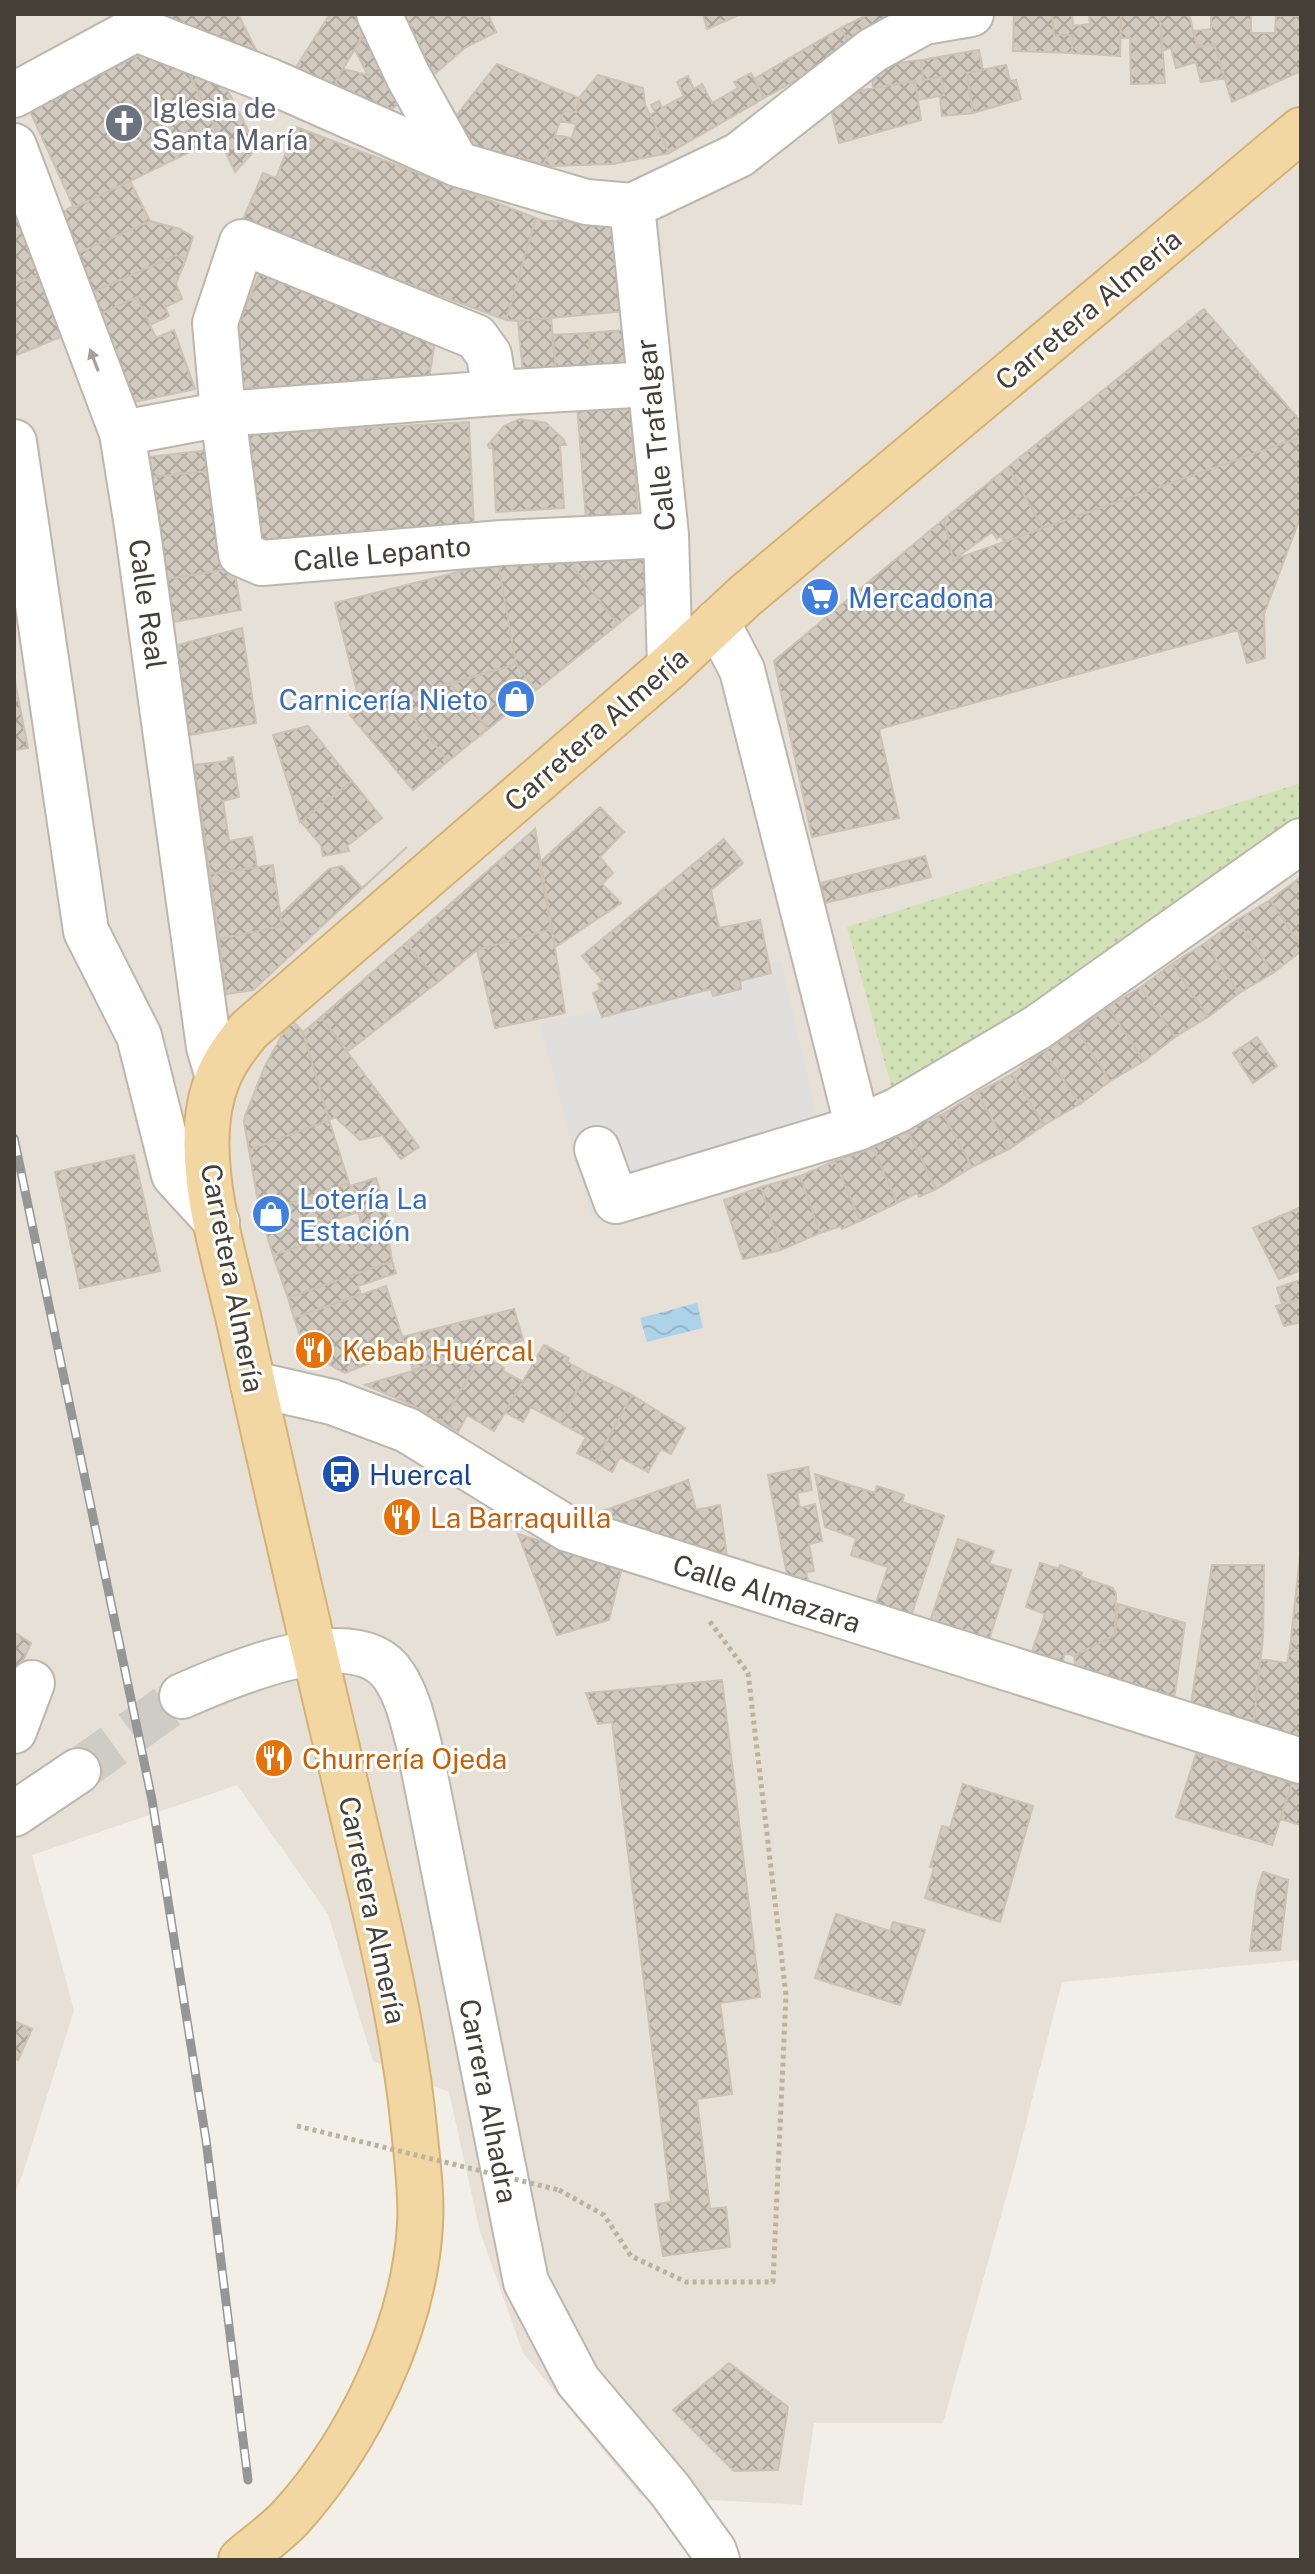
<svg xmlns="http://www.w3.org/2000/svg" width="1315" height="2574" viewBox="0 0 1315 2574" font-family="'Public Sans',sans-serif">
<style>
.residential{fill:#e6e0d7}
.garden{fill:url(#garden-dots)}
.parking{fill:#e1dfdd}
.water{fill:url(#water-waves)}
.building{fill:url(#building-cross-hatch);stroke:#ccc1b3;stroke-width:2}
.lines{fill:none;stroke-linecap:round;stroke-linejoin:round}
.minor-tunnel{stroke:#cfccc6;stroke-width:44;stroke-dasharray:44 22;stroke-linecap:butt}
.minor-casing{stroke:#bdb6ac;stroke-width:48}
.major-casing{stroke:#d5b273;stroke-width:48}
.path{stroke:#bdb19f;stroke-width:5;stroke-dasharray:4 4;stroke-linecap:butt}
.minor{stroke:#fff;stroke-width:44}
.major{stroke:#f2d7a2;stroke-width:44}
.rail-casing{stroke:#969696;stroke-width:9}
.rail{stroke:#fff;stroke-width:6;stroke-dasharray:18;stroke-linecap:butt}
.path-bridge{stroke:#bdb19f;stroke-width:5;stroke-dasharray:4 4;stroke-linecap:butt}
.oneway{fill:#a29f9c}
.labels{text-anchor:middle;dominant-baseline:central;stroke-width:6;stroke-linejoin:round;paint-order:stroke}
.worship-label{font-size:28px;fill:#5b616d;stroke:#fff;text-anchor:start}
.street-label{font-size:28px;fill:#453f38;stroke:#fff}
.shop-label{font-size:28px;fill:#366cbe;stroke:#fff;text-anchor:start}
.food-label{font-size:28px;fill:#c56008;stroke:#fff;text-anchor:start}
.transit-label{font-size:28px;fill:#164399;stroke:#fff;text-anchor:start}
</style>
<defs>
<pattern id="garden-dots" width="8" height="8" patternUnits="userSpaceOnUse" patternTransform="scale(2)"><rect width="8" height="8" fill="#d1e2b6"/><path d="M2 2h.1M6 6h.1" fill="none" stroke="#b5c39d" stroke-width="1.8" stroke-linecap="round"/></pattern>
<pattern id="water-waves" width="16" height="10" patternUnits="userSpaceOnUse" patternTransform="scale(2)"><rect width="16" height="10" fill="#acd3e8"/><path d="M0 5q4-4 8 0t8 0" fill="none" stroke="#95b6c8"/></pattern>
<pattern id="building-cross-hatch" width="8" height="8" patternUnits="userSpaceOnUse" patternTransform="scale(2)"><rect width="8" height="8" fill="#d2cabf"/><path d="M0 0l8 8M0 8l8-8" fill="none" stroke="#aca59c"/></pattern>
</defs>
<rect width="100%" height="100%" fill="#f2efe9"/>
<path class="residential" d="M 14,14 L 1301,14 L 1301,1960 L 1062,1982 L 1016,2162 L 943,2423 L 814,2423 L 802,2505 L 641,2496 L 523,2353 L 480,2232 L 449,2092 L 373,2061 L 328,1914 L 237,1785 L 32,1855 L 74,2010 L 23,2173 L 14,2195 Z"/>
<path class="garden" d="M 1301,783 L 1301,841 L 898,1110 L 847,927 Z"/>
<path class="parking" d="M 781,961 L 824,1146 L 592,1220 L 540,1025 Z"/>
<path class="water" d="M 697,1303 L 703,1328 L 647,1342 L 640,1318 Z"/>
<path class="building" d="M 150,14 L 238,14 L 259,56 Z
M 330,14 L 360,14 L 367,28 L 332,88 L 291,75 Z
M 395,14 L 474,14 L 475,18 L 488,14 L 496,32 L 466,47 L 425,82 Z
M 703,14 L 738,14 L 739,15 L 707,29 Z
M 869,14 L 905,14 L 852,49 L 841,28 Z
M 1014,14 L 1052,14 L 1054,35 L 1073,35 L 1072,53 L 1013,51 Z
M 1052,14 L 1072,14 L 1073,26 L 1090,24 L 1089,14 L 1121,14 L 1120,56 L 1072,53 L 1073,35 L 1054,35 Z
M 1121,14 L 1160,14 L 1165,83 L 1131,84 L 1130,38 L 1121,38 Z
M 1160,14 L 1189,14 L 1197,47 L 1214,44 L 1225,78 L 1201,82 L 1196,62 L 1176,68 L 1171,48 L 1162,51 Z
M 1211,14 L 1251,14 L 1251,33 L 1275,33 L 1276,16 L 1301,16 L 1301,71 L 1232,102 L 1214,44 L 1197,47 L 1196,41 L 1194,31 L 1211,29 Z
M 367,28 L 405,100 L 392,109 L 332,88 L 343,69 L 368,75 L 355,50 Z
M 841,28 L 852,49 L 764,98 L 754,79 Z
M 149,50 L 183,61 L 221,137 L 74,208 L 29,109 Z
M 979,50 L 983,70 L 967,73 L 973,113 L 942,116 L 940,96 L 944,95 L 941,77 L 923,80 L 921,60 Z
M 921,60 L 923,80 L 941,77 L 944,95 L 918,100 L 915,81 L 873,88 L 872,66 Z
M 183,61 L 219,73 L 257,148 L 235,172 Z
M 497,64 L 579,98 L 576,112 L 564,111 L 544,164 L 472,146 L 453,120 Z
M 1006,65 L 1010,81 L 1016,80 L 1021,99 L 973,113 L 967,73 Z
M 751,73 L 764,98 L 669,153 L 650,115 L 655,112 L 651,105 L 659,101 L 662,108 L 684,96 L 677,82 L 688,76 L 694,89 L 702,84 L 712,103 L 738,88 L 734,82 Z
M 598,75 L 643,88 L 645,105 L 669,153 L 613,164 L 551,166 L 544,164 L 555,135 L 572,138 L 576,124 L 560,121 L 564,111 L 576,112 L 579,98 Z
M 915,81 L 921,120 L 839,143 L 828,96 Z
M 296,127 L 536,218 L 506,320 L 242,222 L 263,173 L 276,178 Z
M 130,181 L 150,221 L 76,254 L 60,214 L 73,206 L 74,208 Z
M 14,211 L 41,274 L 14,284 Z
M 536,218 L 543,221 L 624,219 L 635,310 L 518,321 L 506,320 Z
M 150,221 L 180,229 L 193,237 L 186,259 L 176,255 L 91,293 L 76,254 Z
M 176,255 L 186,259 L 176,283 L 182,299 L 165,307 L 169,316 L 150,325 L 137,297 L 100,314 L 91,293 Z
M 260,272 L 435,341 L 429,379 L 241,388 L 236,331 Z
M 41,274 L 66,335 L 14,356 L 14,284 Z
M 137,297 L 156,338 L 174,330 L 195,389 L 134,402 L 100,314 Z
M 1204,309 L 1301,422 L 1301,437 L 1043,528 L 1008,467 Z
M 551,318 L 556,370 L 523,373 L 518,321 Z
M 624,330 L 627,364 L 591,367 L 589,333 Z
M 589,333 L 591,367 L 556,370 L 552,335 Z
M 630,400 L 638,515 L 586,519 L 577,404 Z
M 520,419 L 546,423 L 564,440 L 566,445 L 560,445 L 564,508 L 496,512 L 493,448 L 489,448 L 488,445 L 504,426 Z
M 469,422 L 474,529 L 247,542 L 243,435 Z
M 1301,437 L 1301,515 L 1264,614 L 1265,658 L 1247,663 L 1238,630 L 879,729 L 899,818 L 812,837 L 774,661 L 944,519 L 953,560 Z
M 225,448 L 227,469 L 151,477 L 148,457 Z
M 1008,467 L 1043,528 L 1004,542 L 1001,536 L 997,539 L 992,532 L 953,560 L 944,519 Z
M 227,469 L 237,568 L 166,579 L 151,477 Z
M 645,552 L 650,598 L 618,624 L 574,568 L 573,557 Z
M 573,557 L 574,568 L 618,624 L 536,690 L 516,664 L 498,562 Z
M 498,562 L 516,664 L 362,711 L 335,603 Z
M 234,568 L 241,610 L 173,622 L 166,579 Z
M 242,628 L 256,723 L 189,735 L 174,646 Z
M 516,664 L 536,690 L 488,729 L 450,683 Z
M 14,677 L 28,748 L 14,750 Z
M 450,683 L 488,729 L 448,761 L 399,700 Z
M 399,700 L 448,761 L 413,790 L 350,715 Z
M 308,726 L 352,781 L 300,822 L 273,735 Z
M 233,757 L 239,797 L 223,801 L 229,841 L 252,837 L 257,867 L 210,874 L 194,765 L 229,761 L 228,758 Z
M 352,781 L 382,818 L 347,846 L 349,851 L 323,856 L 321,845 L 301,822 Z
M 600,807 L 624,832 L 600,857 L 613,873 L 602,884 L 621,903 L 555,947 L 539,863 Z
M 535,829 L 552,929 L 477,950 L 439,981 L 406,943 Z
M 724,839 L 743,863 L 711,890 L 719,928 L 760,920 L 771,973 L 740,981 L 741,989 L 713,996 L 711,989 L 602,1017 L 593,993 L 600,990 L 598,984 L 603,981 L 582,956 Z
M 407,847 L 253,990 L 226,994 L 219,939 L 282,926 L 280,915 L 329,869 L 342,866 L 362,888 Z
M 925,856 L 931,877 L 825,903 L 821,883 Z
M 273,865 L 282,926 L 219,939 L 210,874 Z
M 1301,877 L 1301,946 L 1270,900 Z
M 1270,900 L 1301,946 L 1301,951 L 1273,973 L 1237,920 Z
M 1237,920 L 1273,973 L 1239,993 L 1205,943 Z
M 552,929 L 565,1013 L 495,1028 L 477,950 Z
M 406,943 L 439,981 L 348,1051 L 321,1017 Z
M 1205,943 L 1239,993 L 1208,1017 L 1172,964 Z
M 1172,964 L 1208,1017 L 1175,1037 L 1141,987 Z
M 1141,987 L 1175,1037 L 1144,1061 L 1108,1007 Z
M 1108,1007 L 1144,1061 L 1110,1081 L 1077,1030 Z
M 321,1017 L 419,1147 L 401,1159 L 382,1135 L 360,1140 L 335,1117 L 329,1120 L 303,1032 Z
M 291,1019 L 303,1032 L 329,1120 L 249,1150 L 244,1122 L 245,1116 L 265,1066 Z
M 1077,1030 L 1110,1081 L 1080,1104 L 1044,1051 Z
M 1257,1037 L 1277,1066 L 1253,1083 L 1233,1053 Z
M 1044,1051 L 1080,1104 L 1044,1125 L 1012,1074 Z
M 1012,1074 L 1044,1125 L 1009,1149 L 977,1093 Z
M 977,1093 L 1009,1149 L 972,1167 L 943,1114 Z
M 943,1114 L 972,1167 L 936,1189 L 907,1129 Z
M 329,1120 L 349,1183 L 260,1213 L 249,1150 Z
M 907,1129 L 936,1189 L 919,1197 L 917,1193 L 897,1203 L 873,1148 Z
M 873,1148 L 897,1203 L 860,1221 L 835,1161 Z
M 134,1155 L 160,1271 L 80,1288 L 55,1172 Z
M 835,1161 L 860,1221 L 842,1229 L 841,1226 L 820,1233 L 800,1176 Z
M 800,1176 L 820,1233 L 781,1250 L 761,1187 Z
M 376,1178 L 388,1218 L 362,1226 L 358,1212 L 331,1221 L 336,1235 L 273,1255 L 260,1213 L 349,1183 L 350,1186 Z
M 761,1187 L 781,1250 L 743,1259 L 724,1200 Z
M 1301,1207 L 1301,1270 L 1279,1279 L 1253,1228 Z
M 388,1218 L 394,1241 L 389,1242 L 392,1261 L 288,1298 L 273,1255 Z
M 392,1261 L 396,1273 L 358,1286 L 361,1294 L 294,1318 L 288,1298 Z
M 1301,1280 L 1301,1299 L 1282,1304 L 1277,1288 Z
M 386,1286 L 406,1349 L 345,1373 L 306,1352 L 294,1318 Z
M 1301,1299 L 1301,1322 L 1284,1326 L 1276,1306 Z
M 514,1309 L 523,1340 L 413,1370 L 402,1337 Z
M 544,1345 L 569,1358 L 567,1362 L 587,1373 L 559,1422 L 531,1407 L 523,1422 L 505,1412 Z
M 485,1350 L 442,1422 L 410,1404 L 365,1385 Z
M 482,1354 L 504,1368 L 503,1371 L 523,1382 L 494,1431 L 467,1415 L 458,1432 L 442,1422 Z
M 587,1373 L 632,1395 L 595,1462 L 577,1453 L 586,1437 L 559,1422 Z
M 632,1395 L 685,1428 L 671,1454 L 661,1449 L 648,1472 L 620,1457 L 612,1472 L 595,1462 Z
M 808,1467 L 812,1490 L 797,1493 L 800,1508 L 815,1504 L 822,1541 L 809,1544 L 814,1571 L 806,1572 L 809,1586 L 788,1580 L 768,1475 Z
M 815,1474 L 875,1493 L 877,1486 L 904,1495 L 902,1502 L 944,1516 L 911,1616 L 876,1603 L 888,1567 L 851,1555 L 856,1538 L 825,1527 Z
M 688,1480 L 696,1510 L 720,1505 L 727,1557 L 617,1523 L 600,1512 Z
M 518,1534 L 622,1567 L 609,1620 L 557,1635 Z
M 958,1539 L 994,1551 L 989,1564 L 1011,1570 L 988,1643 L 930,1621 Z
M 1301,1547 L 1301,1651 L 1290,1648 Z
M 1040,1563 L 1059,1569 L 1060,1565 L 1082,1573 L 1081,1577 L 1113,1588 L 1116,1594 L 1115,1635 L 1074,1656 L 1065,1653 L 1061,1667 L 1030,1657 L 1045,1614 L 1026,1607 Z
M 1212,1565 L 1264,1565 L 1263,1637 L 1253,1728 L 1190,1711 Z
M 1118,1604 L 1185,1623 L 1173,1706 L 1077,1673 L 1074,1656 L 1115,1635 Z
M 14,1632 L 31,1643 L 14,1681 Z
M 1290,1648 L 1301,1651 L 1301,1740 L 1253,1728 L 1260,1659 L 1287,1663 Z
M 722,1680 L 760,1997 L 720,2003 L 732,2094 L 697,2099 L 710,2209 L 726,2207 L 730,2247 L 663,2256 L 655,2204 L 671,2202 L 612,1722 L 598,1724 L 586,1693 Z
M 1196,1754 L 1292,1783 L 1272,1845 L 1176,1817 Z
M 1292,1783 L 1301,1786 L 1301,1825 L 1280,1819 Z
M 963,1784 L 1033,1806 L 1000,1922 L 925,1898 L 934,1868 L 930,1867 L 942,1826 L 950,1828 Z
M 1263,1872 L 1288,1880 L 1280,1950 L 1250,1951 L 1257,1890 Z
M 836,1914 L 890,1931 L 893,1922 L 925,1930 L 900,2005 L 815,1978 Z
M 14,2021 L 32,2029 L 18,2060 L 14,2058 Z
M 729,2363 L 788,2407 L 778,2470 L 734,2471 L 673,2410 Z"/>
<g class="lines">
<path class="minor-tunnel" d="M 78,1771 L 182,1696"/>
<g class="minor-casing">
<path id="minor" d="M 379,14 L 408,76 L 457,164
M 14,95 L 136,29 L 270,81 L 457,164 L 586,202 L 632,206 L 739,155 L 873,50 L 924,22 L 971,14
M 14,146 L 122,433 L 137,526 L 209,1047 L 218,1077
M 632,206 L 666,535 L 670,666
M 495,393 L 489,355 L 476,337 L 242,242 L 215,323 L 223,414 L 241,554 L 262,563 L 502,543 L 666,535
M 122,433 L 223,414 L 495,393 L 650,384
M 14,442 L 86,931 L 139,1036 L 174,1175 L 217,1222
M 717,622 L 742,670 L 858,1128
M 597,1149 L 616,1201 L 858,1128 L 898,1110 L 1038,1027 L 1301,841
M 253,1384 L 332,1402 L 407,1430 L 568,1529 L 1301,1761
M 182,1696 C 230,1675 357,1619 394,1676 C 408,1697 413,1722 419,1745 L 526,2282 L 578,2381 L 670,2490 L 714,2551 L 717,2560
M 14,1731 L 32,1683
M 14,1814 L 78,1771"/>
</g>
<g class="major-casing">
<path id="major" d="M 241,2560 C 257,2546 276,2533 290,2518 C 359,2442 414,2328 420,2225 C 422,2193 417,2160 414,2128 C 404,2028 380,1930 357,1833 C 317,1664 277,1495 240,1325 C 224,1253 188,1148 218,1078 C 225,1060 237,1045 249,1030 L 670,666 L 745,596 L 1301,130"/>
</g>
<path class="path" d="M 559,2190 L 604,2215 L 631,2256 L 686,2282 L 773,2282 L 786,1995 L 748,1673 L 708,1619"/>
<use href="#minor" class="minor"/>
<use href="#major" class="major"/>
<g class="rail-casing">
<path id="rail" d="M 14,1138 L 152,1800 L 206,2140 L 248,2480"/>
</g>
<use href="#rail" class="rail"/>
<path class="path-bridge" d="M 297,2126 L 559,2190"/>
</g>
<defs><path id="oneway-solid" d="M-6-.8H1V-3.2L6.5 0L1 3.2V.8H-6Z" transform="scale(2)"/></defs>
<use class="oneway" href="#oneway-solid" transform="translate(94 360) rotate(-111)"/>
<defs>
<g id="church-disc" transform="scale(2)"><circle r="9.5" fill="#6b7280" stroke="#fff"/><path d="M-1.2-6h2.4v3.5h3.3v2.4h-3.3V6h-2.4V-.1h-3.3v-2.4h3.3Z" fill="#fff"/></g>
<g id="supermarket-disc" transform="scale(2)"><circle r="9.5" fill="#3f7fe0" stroke="#fff"/><path d="M-6-5.5h2.5l.6 2H6L4.5 2H-2.5L-4.4-4H-6ZM-1.5 3.2a1.3 1.3 0 1 0 .1 0ZM3 3.2a1.3 1.3 0 1 0 .1 0Z" fill="#fff"/></g>
<g id="shop-disc" transform="scale(2)"><circle r="9.5" fill="#3f7fe0" stroke="#fff"/><path d="M-5-2.5h2.3a2.7 3.5 0 0 1 5.4 0H5L5.5 6h-11ZM-1.5-2.5h3a1.5 2.3 0 0 0-3 0Z" fill="#fff"/></g>
<g id="restaurant-disc" transform="scale(2)"><circle r="9.5" fill="#e8710a" stroke="#fff"/><path d="M-5-6h1v4h1v-4h1v4h1v-4h1v5L-1.5 .5V6h-2V.5L-5-1ZM5-6V6H3V1.5H1.5Q1.5-4 5-6Z" fill="#fff"/></g>
<g id="bus-disc" transform="scale(2)"><circle r="9.5" fill="#1a4fb4" stroke="#fff"/><path d="M-5-6H5V4H4V6H2V4H-2V6H-4V4H-5ZM-3.5-4V0h7V-4ZM-3.5 1.2v1.5H-2V1.2ZM2 1.2v1.5H3.5V1.2Z" fill="#fff"/></g>
</defs>
<g fill-rule="evenodd">
<use href="#church-disc" x="124" y="123"/>
<use href="#supermarket-disc" x="820" y="597"/>
<use href="#shop-disc" x="516" y="699"/>
<use href="#shop-disc" x="271" y="1214"/>
<use href="#restaurant-disc" x="314" y="1350"/>
<use href="#bus-disc" x="341" y="1474"/>
<use href="#restaurant-disc" x="402" y="1517"/>
<use href="#restaurant-disc" x="274" y="1758"/>
</g>
<g class="labels">
<g class="worship-label">
<text x="152" y="107">Iglesia de<tspan x="152" dy="32">Santa María</tspan></text>
</g>
<g class="street-label">
<text transform="translate(1088 309) rotate(-40)">Carretera Almería</text>
<text transform="translate(655 435) rotate(-96)">Calle Trafalgar</text>
<text transform="translate(382 553) rotate(-5)">Calle Lepanto</text>
<text transform="translate(148 604) rotate(82)">Calle Real</text>
<text transform="translate(596 729) rotate(-41)">Carretera Almería</text>
<text transform="translate(233 1278) rotate(79)">Carretera Almería</text>
<text transform="translate(767 1593) rotate(18)">Calle Almazara</text>
<text transform="translate(373 1910) rotate(78)">Carretera Almería</text>
<text transform="translate(489 2101) rotate(79)">Carrera Alhadra</text>
</g>
<g class="shop-label">
<text x="848" y="597">Mercadona</text>
<text x="488" y="699" text-anchor="end">Carnicería Nieto</text>
<text x="299" y="1198">Lotería La<tspan x="299" dy="32">Estación</tspan></text>
</g>
<g class="food-label">
<text x="342" y="1350">Kebab Huércal</text>
<text x="430" y="1517">La Barraquilla</text>
<text x="302" y="1758">Churrería Ojeda</text>
</g>
<g class="transit-label">
<text x="369" y="1474">Huercal</text>
</g>
</g>
<rect width="1315" height="2574" fill="none" stroke="#453f38" stroke-width="32"/>
</svg>
